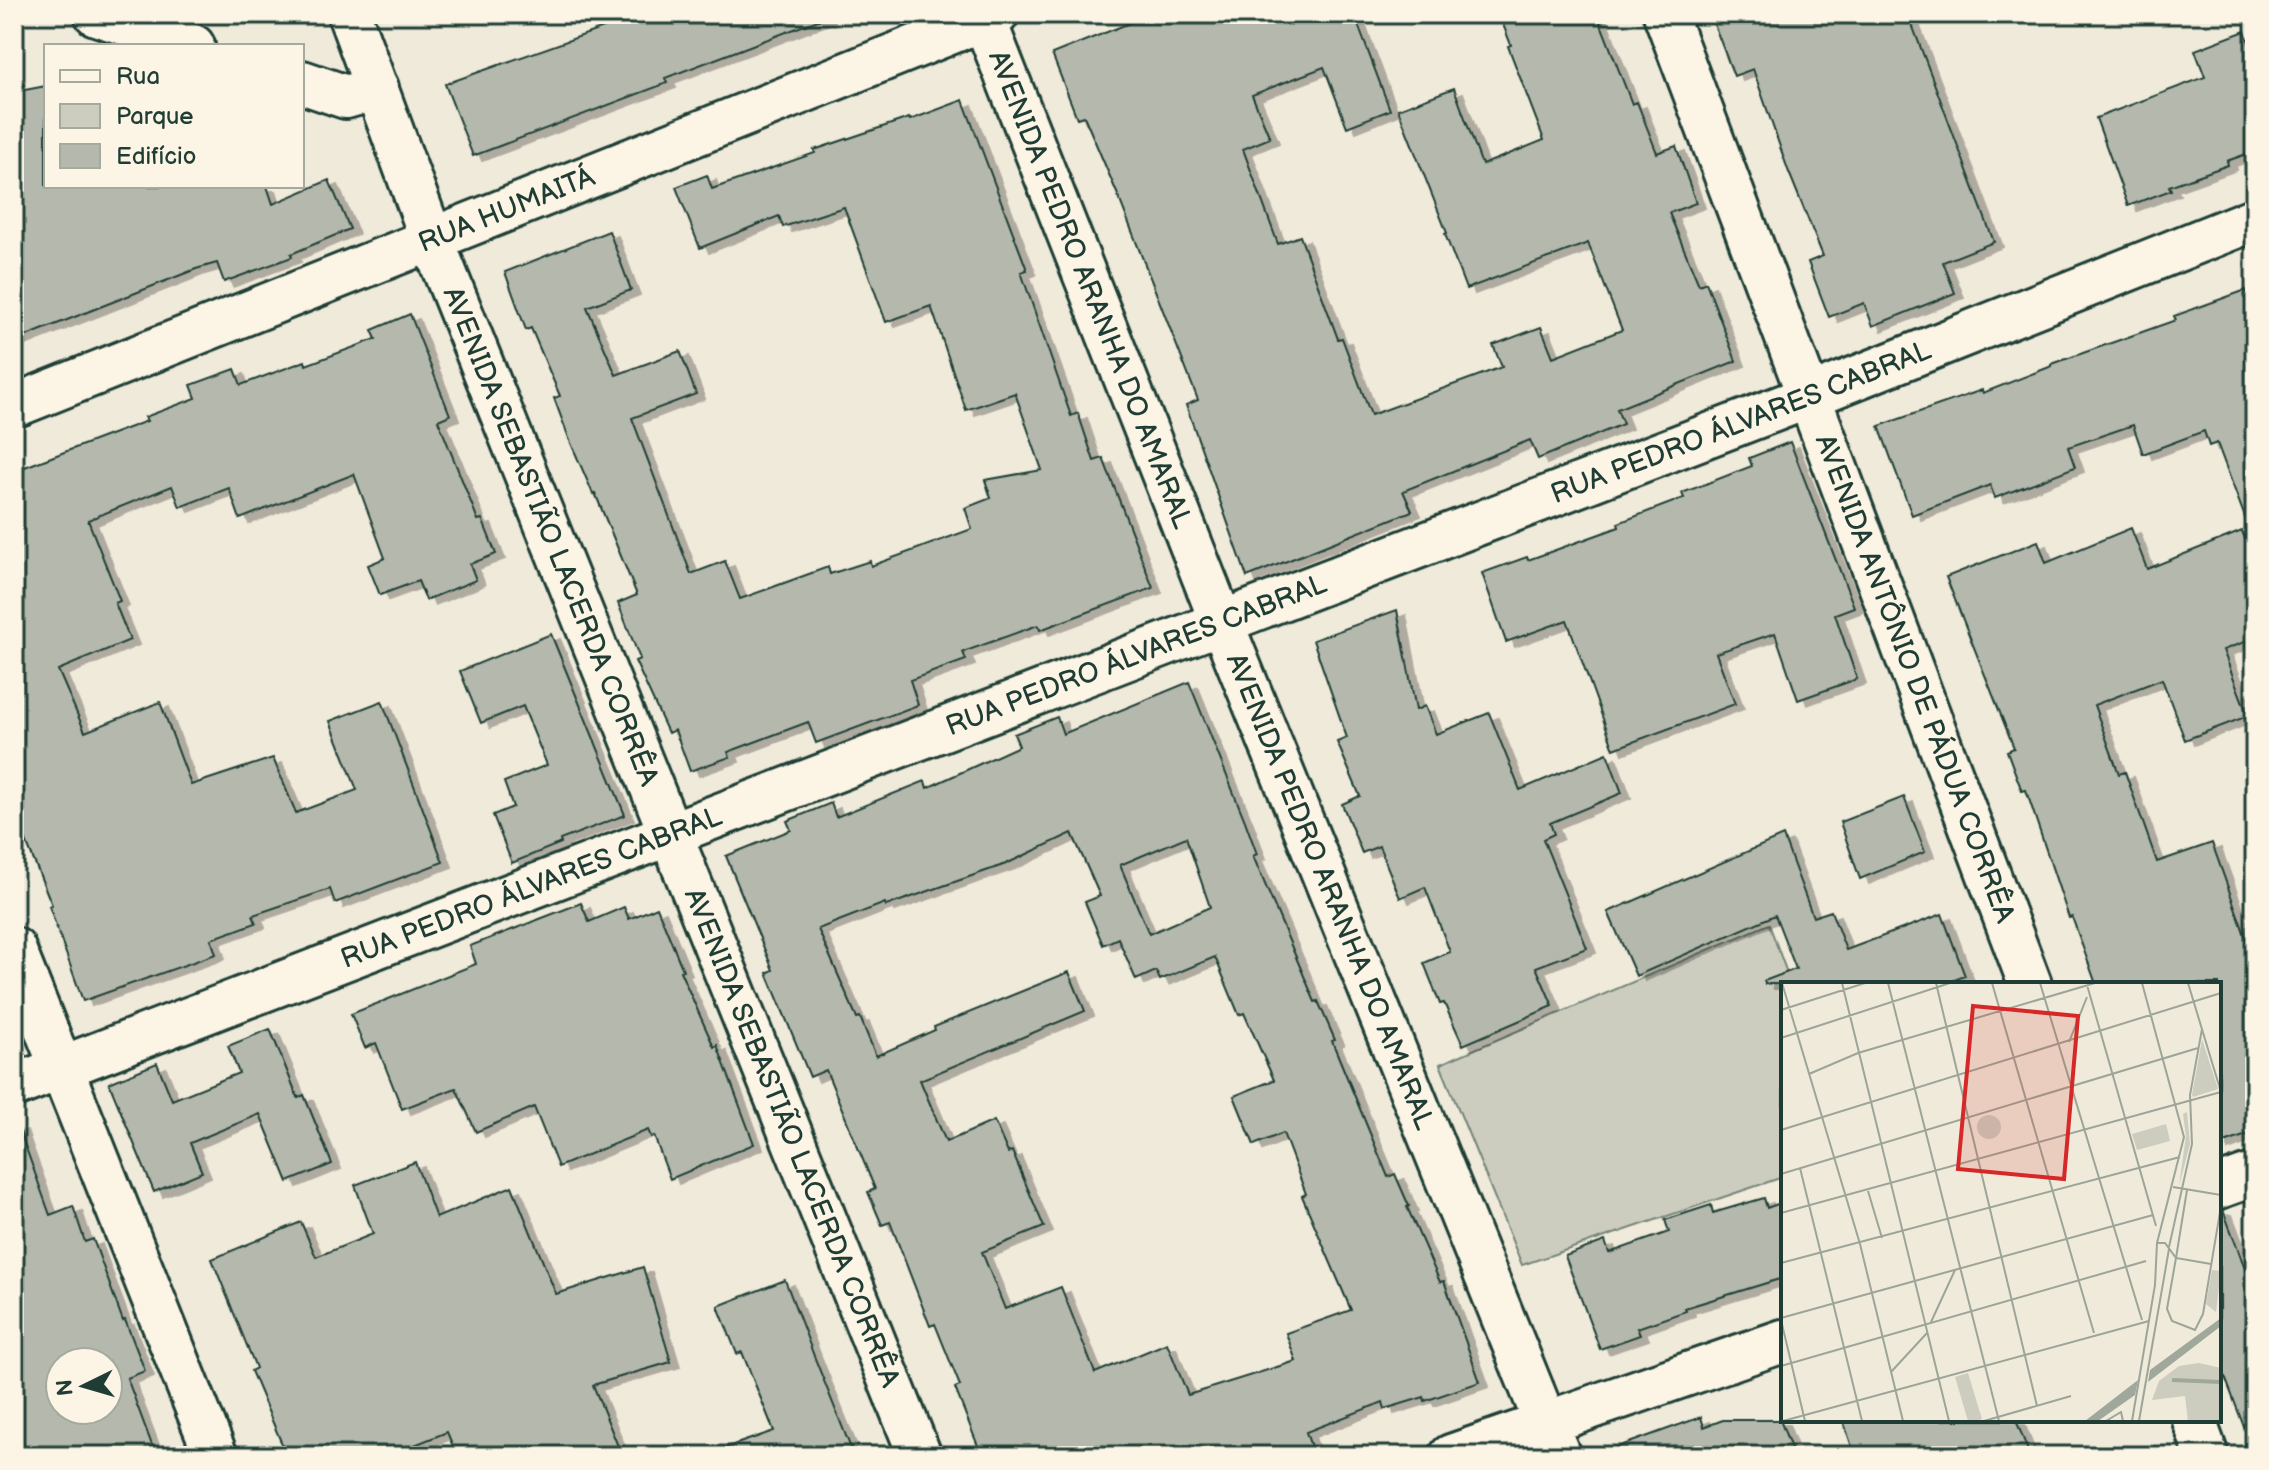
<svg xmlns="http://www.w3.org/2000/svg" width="2269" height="1470" viewBox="0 0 2269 1470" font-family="'Balsamiq Sans',sans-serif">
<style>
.green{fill:#cccdbf;stroke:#76857a;stroke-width:2}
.building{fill:#b5b9ad;stroke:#1f3d34;stroke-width:2;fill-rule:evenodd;filter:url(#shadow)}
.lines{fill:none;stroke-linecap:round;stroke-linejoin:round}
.minor-casing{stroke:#1f3d34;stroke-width:48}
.minor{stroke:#fcf5e5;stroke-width:42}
.labels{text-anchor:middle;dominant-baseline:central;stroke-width:8;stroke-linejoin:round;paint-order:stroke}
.street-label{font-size:28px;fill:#1f3d34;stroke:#fcf5e5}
.inset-river{fill:none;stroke:#9fa89a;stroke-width:4}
.inset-road{fill:none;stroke:#9ca598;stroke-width:2}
.view{fill:#d62828;fill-opacity:0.15;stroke:#d62828;stroke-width:4}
.inset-edge{fill:none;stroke:#1f3d34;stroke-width:4}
</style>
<defs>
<filter id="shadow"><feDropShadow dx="9" dy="5" stdDeviation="0" flood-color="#0004"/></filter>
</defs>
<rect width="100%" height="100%" fill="#efeada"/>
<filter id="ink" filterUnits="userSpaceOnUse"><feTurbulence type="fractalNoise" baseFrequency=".0125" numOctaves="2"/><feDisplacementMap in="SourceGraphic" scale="16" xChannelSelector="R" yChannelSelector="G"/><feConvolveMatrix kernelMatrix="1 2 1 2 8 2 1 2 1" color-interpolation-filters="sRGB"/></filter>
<g filter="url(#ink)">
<path class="green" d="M 1769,924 L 1791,984 L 1783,984 L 1783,1177 L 1522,1265 L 1440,1064 Z"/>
<path class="building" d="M 643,14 L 826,14 L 826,17 L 665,78 L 667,83 L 473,156 L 445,84 Z
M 1152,14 L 1354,14 L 1390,110 L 1347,127 L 1324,67 L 1252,95 L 1270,138 L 1243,149 L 1278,244 L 1300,236 L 1338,339 L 1342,338 L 1371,415 L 1502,367 L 1493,345 L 1541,327 L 1553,357 L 1622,330 L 1588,243 L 1466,289 L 1445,234 L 1447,233 L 1398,109 L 1454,88 L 1482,165 L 1544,140 L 1508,46 L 1511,45 L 1499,14 L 1597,14 L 1632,104 L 1637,102 L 1657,153 L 1676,146 L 1696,203 L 1669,213 L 1699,285 L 1706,282 L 1736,361 L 1617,409 L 1623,424 L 1538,459 L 1530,440 L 1403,491 L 1412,511 L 1247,577 L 1186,405 L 1198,400 L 1117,193 L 1084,116 L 1077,118 L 1052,54 Z
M 1710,14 L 1908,14 L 1994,242 L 1943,262 L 1955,293 L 1873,326 L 1864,303 L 1829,317 L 1808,262 L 1823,256 L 1788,170 L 1753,69 L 1734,76 Z
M 2245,31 L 2255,59 L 2255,151 L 2227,161 L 2228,165 L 2169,186 L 2171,190 L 2128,206 L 2096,118 L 2205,77 L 2195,50 Z
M 46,86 L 46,186 L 267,186 L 273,204 L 329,180 L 350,229 L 291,254 L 292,257 L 224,282 L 217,263 L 196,269 L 14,341 L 14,92 Z
M 963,100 L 1027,270 L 1021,272 L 1071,416 L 1078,413 L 1094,461 L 1103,458 L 1153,588 L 1040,630 L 1038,625 L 963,652 L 966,660 L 910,680 L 918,705 L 816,743 L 808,722 L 728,752 L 730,757 L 690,771 L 675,730 L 668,733 L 635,661 L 640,659 L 618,603 L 637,595 L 595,493 L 593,494 L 570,441 L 554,398 L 560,396 L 531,328 L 526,330 L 505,272 L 609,231 L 631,290 L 587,307 L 616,375 L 680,351 L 696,394 L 632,418 L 691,574 L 725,561 L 740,599 L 828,567 L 830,574 L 870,561 L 871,566 L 972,529 L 965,508 L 991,498 L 985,480 L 1042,470 L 1015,393 L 966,410 L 931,306 L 886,322 L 844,207 L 783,227 L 779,216 L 700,248 L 676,187 L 707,175 L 712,189 L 815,153 L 814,150 L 909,118 L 910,120 Z
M 2246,290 L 2255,315 L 2255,536 L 2252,536 L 2217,443 L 2209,446 L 2204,431 L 2143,454 L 2133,425 L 2068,447 L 2075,467 L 1995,498 L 1990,485 L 1912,515 L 1879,426 L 1982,390 L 1983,393 L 2052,366 L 2052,364 L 2176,320 L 2174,316 Z
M 410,314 L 450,415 L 438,420 L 478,520 L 482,519 L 496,554 L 470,564 L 476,580 L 426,600 L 418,581 L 380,595 L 368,565 L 385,558 L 354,474 L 240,519 L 229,488 L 180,507 L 172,486 L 88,520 L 120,601 L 115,603 L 130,640 L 58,670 L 85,732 L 160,702 L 191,785 L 273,758 L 296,813 L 357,790 L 330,721 L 382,701 L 443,862 L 335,903 L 330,889 L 253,915 L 256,923 L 211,939 L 216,954 L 83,1001 L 49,906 L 52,905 L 14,812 L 14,471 L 147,421 L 145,417 L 196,398 L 191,385 L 235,369 L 241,385 L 305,361 L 306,365 L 376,339 L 372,330 Z
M 1790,442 L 1854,607 L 1835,614 L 1857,679 L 1798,700 L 1775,633 L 1716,653 L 1735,704 L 1614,749 L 1567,620 L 1506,642 L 1482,573 L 1527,557 L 1528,560 L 1619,527 L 1618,523 L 1684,498 L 1682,493 L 1752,466 L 1749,458 Z
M 2131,528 L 2147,569 L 2242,531 L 2255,563 L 2255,638 L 2223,650 L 2248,716 L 2185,740 L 2162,679 L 2094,705 L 2119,774 L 2125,772 L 2157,862 L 2212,843 L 2255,963 L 2255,1132 L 2219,1145 L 2219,984 L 2096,984 L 2072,917 L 2069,918 L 2026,790 L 2022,791 L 2007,751 L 2014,748 L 1946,577 L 2038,541 L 2046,563 Z
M 1397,610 L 1416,710 L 1425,706 L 1436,734 L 1489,713 L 1520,790 L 1607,753 L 1622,793 L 1550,823 L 1554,834 L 1543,839 L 1587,948 L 1536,967 L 1553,1006 L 1463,1045 L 1444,1003 L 1440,1004 L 1424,963 L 1450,952 L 1425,887 L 1400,898 L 1379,846 L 1362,853 L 1342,804 L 1360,796 L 1337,742 L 1347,738 L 1313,640 Z
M 551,634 L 625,815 L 560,840 L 561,843 L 512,863 L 493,815 L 513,807 L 504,782 L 547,765 L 523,706 L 481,723 L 460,671 Z
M 1189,682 L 1245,821 L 1257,854 L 1253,856 L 1315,1002 L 1318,1001 L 1335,1040 L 1332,1041 L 1388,1177 L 1395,1174 L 1409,1206 L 1407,1207 L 1440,1282 L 1444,1281 L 1480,1382 L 1425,1401 L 1424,1397 L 1385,1409 L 1383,1402 L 1306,1432 L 1314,1456 L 982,1456 L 955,1388 L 960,1386 L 935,1324 L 930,1326 L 890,1222 L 882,1225 L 868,1192 L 875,1189 L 826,1070 L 810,1077 L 767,973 L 773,970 L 726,856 L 791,830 L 787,821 L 831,803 L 836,817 L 925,781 L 927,788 L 1019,746 L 1014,734 L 1057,717 L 1063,734 ZM 1072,833 L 1100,896 L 1085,902 L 1103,945 L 1118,938 L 1136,980 L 1156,971 L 1160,980 L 1215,957 L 1239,1015 L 1244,1013 L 1274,1080 L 1234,1096 L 1254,1145 L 1283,1133 L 1306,1194 L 1302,1196 L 1351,1310 L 1286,1333 L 1296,1361 L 1188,1395 L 1167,1343 L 1095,1373 L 1061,1287 L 1005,1309 L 982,1252 L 1044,1227 L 1012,1151 L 1008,1153 L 994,1121 L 946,1142 L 920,1080 L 1085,1011 L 1069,972 L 934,1027 L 935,1030 L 876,1056 L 860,1017 L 857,1018 L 818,929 L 885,903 L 886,906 L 1006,864 ZM 1186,837 L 1210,907 L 1149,934 L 1120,865 Z
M 1904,797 L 1925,852 L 1860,879 L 1840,822 Z
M 1783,836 L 1813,917 L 1831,911 L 1846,950 L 1942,914 L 1965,976 L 1944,984 L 1765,984 L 1764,981 L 1796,969 L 1775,915 L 1636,976 L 1608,912 Z
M 581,903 L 589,922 L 624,907 L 629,919 L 657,907 L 683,970 L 680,971 L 714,1047 L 717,1045 L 754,1144 L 670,1179 L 654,1136 L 651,1137 L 648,1130 L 558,1167 L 534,1107 L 476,1132 L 456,1088 L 402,1109 L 376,1043 L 365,1048 L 351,1014 L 476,964 L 470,946 Z
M 270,1029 L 298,1098 L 304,1095 L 332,1164 L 288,1182 L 260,1114 L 190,1143 L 202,1172 L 154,1192 L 109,1083 L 157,1063 L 172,1100 L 239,1073 L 228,1046 Z
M 14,1126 L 18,1126 L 50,1215 L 73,1206 L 85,1242 L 93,1239 L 123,1321 L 125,1320 L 145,1371 L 127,1378 L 156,1456 L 26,1456 L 14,1420 ZM 60,1362 L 108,1362 L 108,1410 L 60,1410 Z
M 415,1162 L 436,1218 L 512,1186 L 556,1294 L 643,1267 L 671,1362 L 593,1385 L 622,1456 L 457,1456 L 447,1432 L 387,1456 L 287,1456 L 251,1371 L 256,1368 L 212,1259 L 301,1222 L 316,1257 L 373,1234 L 355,1185 Z
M 1764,1198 L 1767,1208 L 1783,1202 L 1783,1278 L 1685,1308 L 1686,1311 L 1637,1328 L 1640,1335 L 1600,1349 L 1565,1256 L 1605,1241 L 1609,1253 L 1669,1232 L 1665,1220 L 1711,1205 L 1713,1213 Z
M 2219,1210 L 2223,1210 L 2255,1295 L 2255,1447 L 2252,1448 L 2219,1361 Z
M 785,1280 L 814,1356 L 854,1456 L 717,1456 L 716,1451 L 774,1431 L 742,1352 L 737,1354 L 718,1306 Z
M 1701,1417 L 1704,1427 L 1723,1420 L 1780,1420 L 1794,1456 L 1604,1456 L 1604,1452 Z
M 1843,1420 L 2016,1420 L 2030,1456 L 1855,1456 Z"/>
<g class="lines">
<g class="minor-casing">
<g id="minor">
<path d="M 96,14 L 193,46"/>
<path id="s1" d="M 349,14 L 432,240 L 920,1456"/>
<path id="s2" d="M 982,14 L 1221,621 L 1559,1456"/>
<path id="s3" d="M 1665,14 L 2030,984"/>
<path d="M 302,82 L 346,97 L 377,88"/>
<path id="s4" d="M 14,406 L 997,14"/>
<path d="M 14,949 L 216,1456"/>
<path id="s5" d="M 14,1086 L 1808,397 L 2255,219"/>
<path d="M 2219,1187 L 2255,1174"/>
<path d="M 2194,1420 L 2207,1456"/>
<path d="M 1451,1456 L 1783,1341"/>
</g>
</g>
<use href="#minor" class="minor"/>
</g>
</g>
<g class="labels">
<g class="street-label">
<text stroke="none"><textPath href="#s4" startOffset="530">RUA HUMAITÁ</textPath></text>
<text stroke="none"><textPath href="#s2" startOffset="296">AVENIDA PEDRO ARANHA DO AMARAL</textPath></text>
<text stroke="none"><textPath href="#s5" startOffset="1850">RUA PEDRO ÁLVARES CABRAL</textPath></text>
<text stroke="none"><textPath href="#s1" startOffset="560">AVENIDA SEBASTIÃO LACERDA CORRÊA</textPath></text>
<text stroke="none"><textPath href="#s5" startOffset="1202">RUA PEDRO ÁLVARES CABRAL</textPath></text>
<text stroke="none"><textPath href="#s3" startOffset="710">AVENIDA ANTÔNIO DE PÁDUA CORRÊA</textPath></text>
<text stroke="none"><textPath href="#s5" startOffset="554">RUA PEDRO ÁLVARES CABRAL</textPath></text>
<text stroke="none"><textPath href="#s2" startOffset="944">AVENIDA PEDRO ARANHA DO AMARAL</textPath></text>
<text stroke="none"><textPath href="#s1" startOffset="1208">AVENIDA SEBASTIÃO LACERDA CORRÊA</textPath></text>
</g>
</g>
<g transform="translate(1781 982)">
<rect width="440" height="440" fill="#efeada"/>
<path d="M 421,57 L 437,107 L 412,115 L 411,113 ZM 406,130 L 409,162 L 398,204 L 405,154 L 402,132 ZM196 145a12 12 0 1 1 24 0a12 12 0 1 1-24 0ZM 385,142 L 389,159 L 356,168 L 351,152 ZM 431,288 L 440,289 L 435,330 L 425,322 ZM 418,381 L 440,386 L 440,439 L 407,439 L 404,414 L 371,418 L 378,399 L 398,384 ZM 187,391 L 201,437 L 195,439 L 187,439 L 174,395 Z" fill="#cccdbf"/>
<path d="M 440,336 L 440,344 L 367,400 L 369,388 ZM 357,398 L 354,413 L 317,439 L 304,439 Z" fill="#9fa89a"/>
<path class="inset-river" d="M 391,398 L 440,400"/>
<path class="inset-road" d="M 1,1 L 79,262 L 122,439M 61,1 L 168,439M 107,1 L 218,439M 155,1 L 256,424M 211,1 L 313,351M 259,1 L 361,338M 361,1 L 403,155 L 376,261M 407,1 L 440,110M 306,3 L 375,244M 0,28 L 84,1M 0,56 L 169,1M 288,60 L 306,15M 28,92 L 77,71 L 314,1M 0,148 L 440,11M 19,186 L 81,439M 0,192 L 417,66M 392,205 L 440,213M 406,208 L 395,276 L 430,282M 87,209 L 101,256M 0,231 L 440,110M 388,265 L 411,162 L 409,113 L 421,47M 0,281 L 399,175M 422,332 L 440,224M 0,336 L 372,233M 0,338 L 24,439M 150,340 L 174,288M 0,384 L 365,279M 110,390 L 146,351M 2,439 L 368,339M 203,439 L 290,414M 325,439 L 340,430 L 342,439M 351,439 L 374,303 L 376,261 L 384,261 L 395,276 L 386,327 L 391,339 L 414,348 L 422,332M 358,439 L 388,267"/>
<path class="view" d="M 192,24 L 297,34 L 283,197 L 177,187 Z"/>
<rect width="440" height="440" class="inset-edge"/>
</g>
<rect width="2269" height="1470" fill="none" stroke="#fcf5e5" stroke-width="48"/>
<rect x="24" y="24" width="2221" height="1422" fill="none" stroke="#1f3d34" stroke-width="3" filter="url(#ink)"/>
<rect x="44" y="44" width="260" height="144" fill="#fcf5e5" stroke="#a4ab9e" stroke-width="2"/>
<rect x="60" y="70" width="40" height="12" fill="#fcf5e5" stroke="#a4ab9e" stroke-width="2"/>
<text x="116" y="84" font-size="24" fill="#1f3d34">Rua</text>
<rect x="60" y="104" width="40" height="24" fill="#cccdbf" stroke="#a4ab9e" stroke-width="2"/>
<text x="116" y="124" font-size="24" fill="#1f3d34">Parque</text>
<rect x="60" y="144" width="40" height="24" fill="#b5b9ad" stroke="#a4ab9e" stroke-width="2"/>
<text x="116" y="164" font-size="24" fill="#1f3d34">Edifício</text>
<g transform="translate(84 1386) rotate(265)"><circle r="38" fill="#fcf5e5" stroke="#a4ab9e" stroke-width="2"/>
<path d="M0-6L14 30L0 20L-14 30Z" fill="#1f3d34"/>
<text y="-12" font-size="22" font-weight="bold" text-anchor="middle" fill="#1f3d34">N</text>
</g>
</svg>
